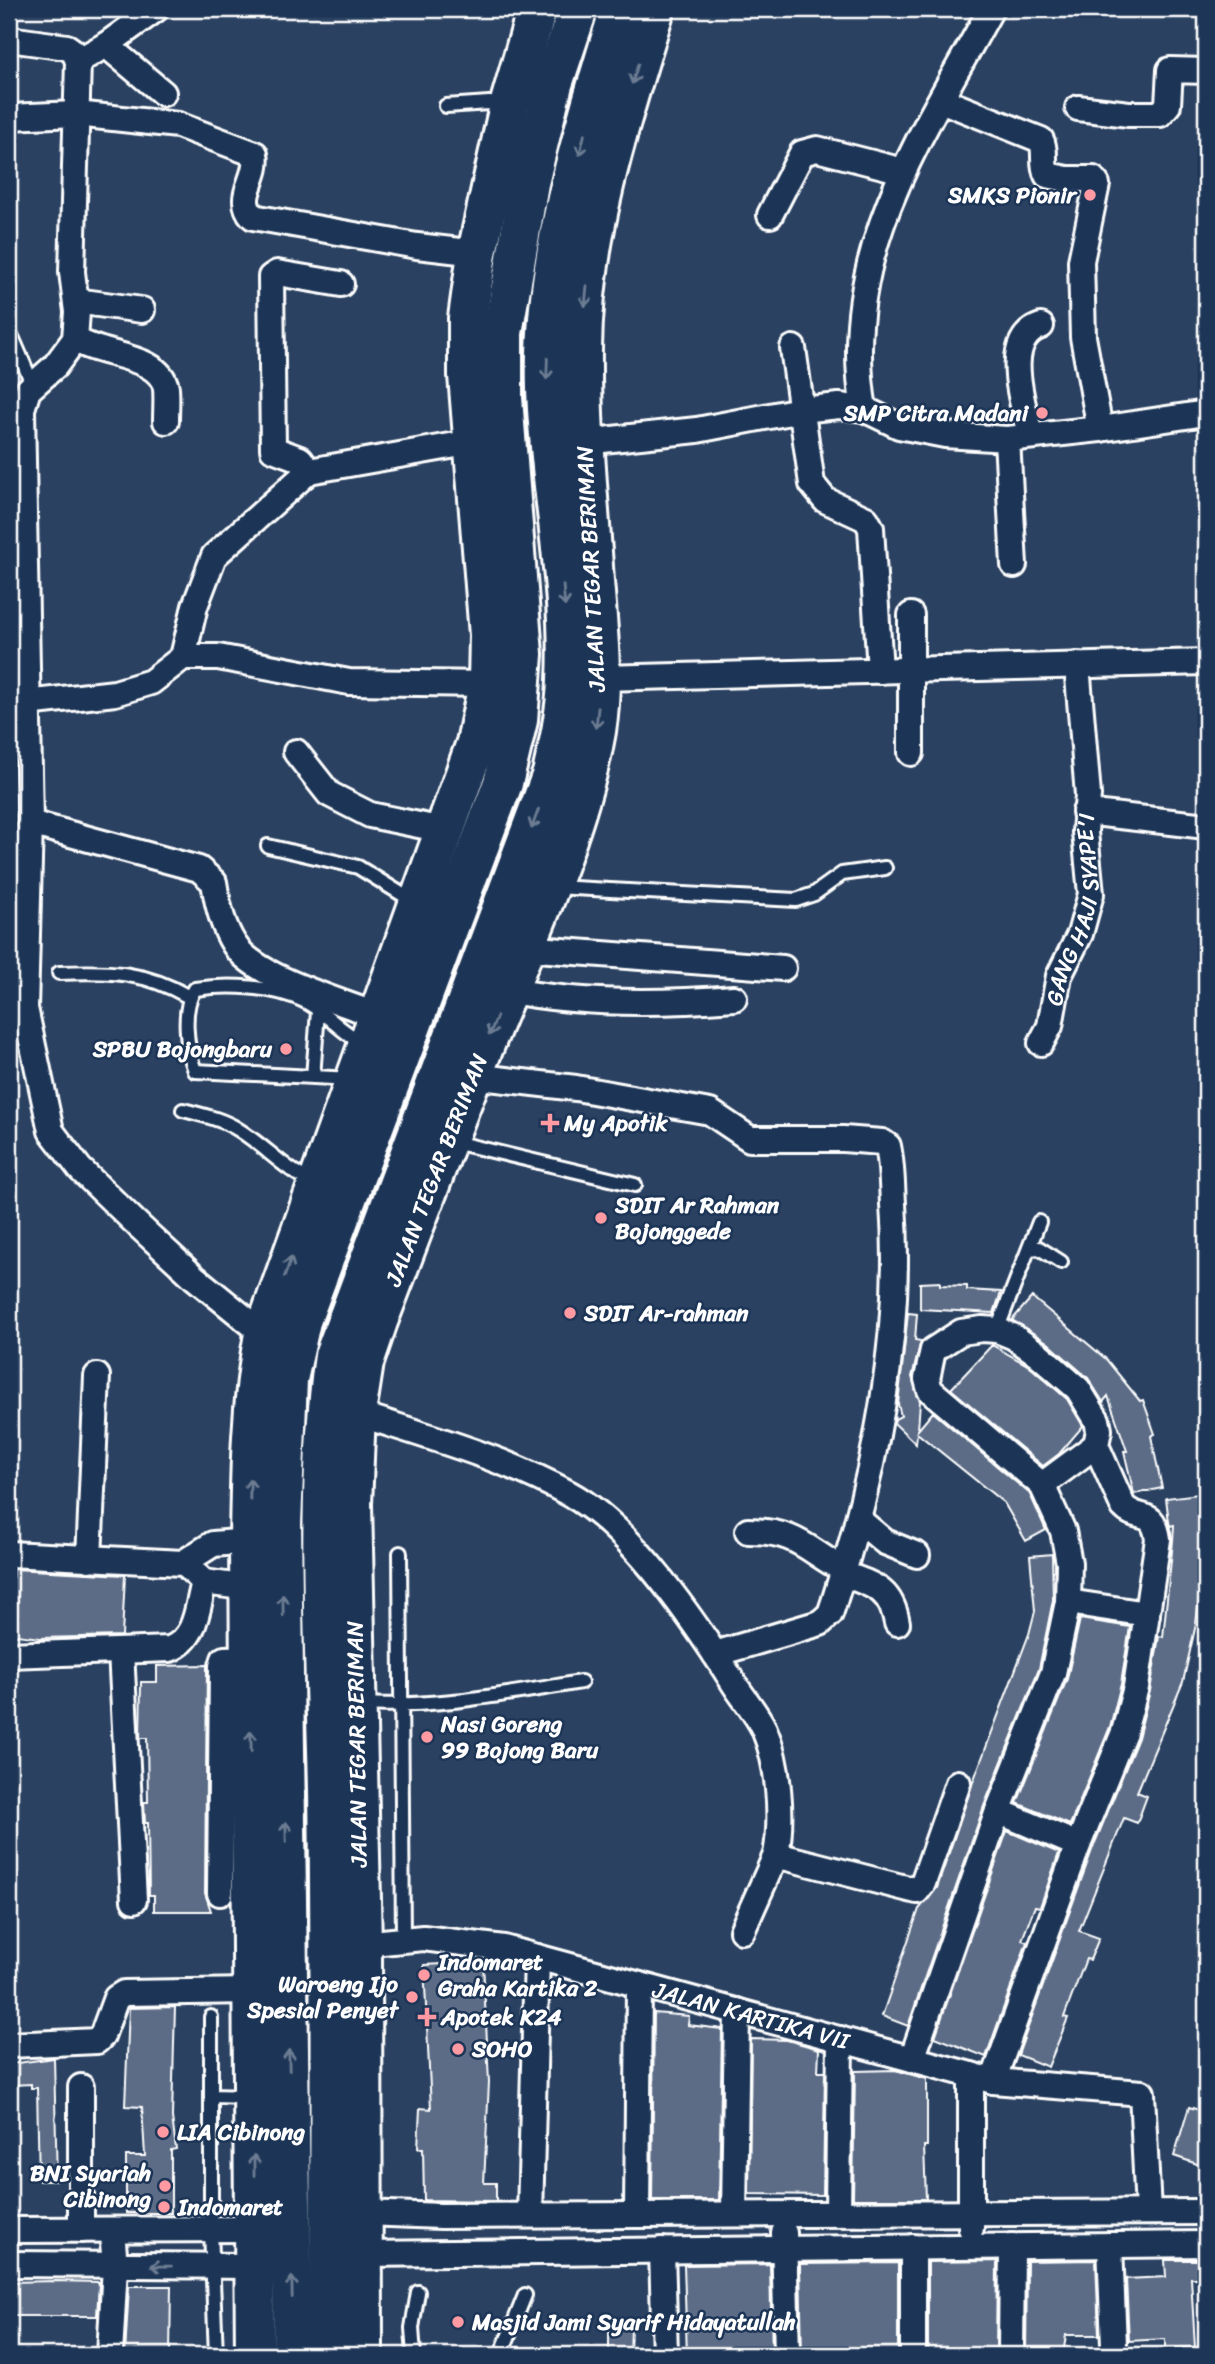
<svg xmlns="http://www.w3.org/2000/svg" width="1215" height="2364" viewBox="0 0 1215 2364" font-family="Sriracha,sans-serif">
<style>
.building{fill:#5b6c86;stroke:#fff;stroke-width:2}
.lines{fill:none;stroke-linecap:round;stroke-linejoin:round}
.service-casing{stroke:#fff;stroke-width:18}
.minor-casing{stroke:#fff;stroke-width:30}
.primary-casing{stroke:#fff;stroke-width:44}
.service{stroke:#1d3557;stroke-width:12}
.minor{stroke:#1d3557;stroke-width:24}
.primary{stroke:#1d3557;stroke-width:38}
.oneway{stroke:#6c7c92}
.poi-dot{fill:#ff9aa2;stroke:#1d3557;stroke-width:2.5}
.labels{text-anchor:middle;dominant-baseline:central;stroke-width:5;stroke-linejoin:round;paint-order:stroke}
.poi-label{font-size:23px;font-weight:bold;fill:#fff;stroke:#1d3557;text-anchor:start}
.street-label{font-size:23px;fill:#fff;stroke:#1d3557}
</style>
<rect width="100%" height="100%" fill="#2a4161"/>
<filter id="ink" filterUnits="userSpaceOnUse"><feTurbulence type="fractalNoise" baseFrequency=".0143" numOctaves="2"/><feDisplacementMap in="SourceGraphic" scale="14" xChannelSelector="R" yChannelSelector="G"/><feConvolveMatrix kernelMatrix="1 2 1 2 8 2 1 2 1" color-interpolation-filters="sRGB"/></filter>
<g filter="url(#ink)">
<path class="building" d="M 940,1282 L 940,1285 L 967,1286 L 967,1290 L 1001,1292 L 994,1313 L 920,1309 L 920,1283 Z
M 1032,1297 L 1106,1359 L 1140,1401 L 1143,1400 L 1155,1434 L 1151,1436 L 1162,1488 L 1134,1494 L 1124,1451 L 1127,1451 L 1108,1396 L 1103,1402 L 1088,1378 L 1047,1342 L 1012,1320 Z
M 908,1313 L 917,1314 L 915,1340 L 921,1341 L 912,1377 L 920,1401 L 918,1430 L 933,1412 L 1030,1494 L 1046,1530 L 1026,1541 L 1004,1503 L 917,1433 L 916,1444 L 894,1423 L 895,1419 L 901,1416 L 898,1404 Z
M 992,1345 L 1029,1366 L 1067,1399 L 1083,1426 L 1059,1454 L 1043,1466 L 951,1389 Z
M 1198,1494 L 1206,1538 L 1196,1624 L 1183,1682 L 1137,1792 L 1147,1796 L 1137,1823 L 1124,1818 L 1079,1931 L 1099,1938 L 1090,1960 L 1086,1959 L 1064,2017 L 1068,2018 L 1048,2067 L 1018,2055 L 1092,1850 L 1138,1738 L 1150,1691 L 1159,1636 L 1163,1637 L 1173,1541 L 1174,1525 L 1170,1526 L 1169,1522 L 1166,1498 Z
M 1052,1554 L 1053,1600 L 1039,1669 L 984,1806 L 908,2026 L 882,2016 L 919,1909 L 937,1888 L 973,1782 L 1029,1634 L 1035,1611 L 1030,1556 Z
M 13,1569 L 125,1575 L 122,1636 L 40,1638 L 9,1634 Z
M 1080,1619 L 1130,1627 L 1121,1684 L 1110,1727 L 1070,1825 L 1017,1803 L 1067,1679 Z
M 207,1665 L 205,1893 L 211,1911 L 154,1911 L 154,1895 L 149,1895 L 148,1823 L 145,1823 L 144,1802 L 148,1802 L 147,1738 L 140,1738 L 141,1682 L 157,1682 L 157,1666 Z
M 1007,1831 L 1059,1853 L 1040,1907 L 1035,1906 L 1022,1940 L 1027,1942 L 986,2057 L 935,2037 Z
M 483,1962 L 489,2082 L 484,2183 L 496,2183 L 496,2201 L 424,2200 L 423,2148 L 418,2148 L 420,2108 L 431,2109 L 424,1965 Z
M 175,2007 L 172,2117 L 176,2149 L 171,2150 L 171,2213 L 126,2213 L 126,2156 L 145,2156 L 142,2107 L 125,2106 L 129,2008 Z
M 654,2013 L 689,2016 L 688,2025 L 722,2029 L 719,2200 L 652,2200 Z
M 751,2039 L 787,2040 L 819,2049 L 818,2072 L 825,2072 L 823,2195 L 749,2194 Z
M 54,2058 L 57,2181 L 39,2181 L 37,2088 L 31,2088 L 31,2084 L 12,2085 L 10,2064 Z
M 895,2070 L 927,2079 L 927,2146 L 924,2146 L 926,2199 L 853,2199 L 855,2071 Z
M 1189,2107 L 1206,2112 L 1206,2167 L 1174,2156 Z
M 1096,2260 L 1099,2335 L 1066,2335 L 1063,2355 L 1026,2355 L 1027,2261 Z
M 1165,2260 L 1198,2260 L 1198,2278 L 1191,2278 L 1195,2347 L 1165,2349 L 1165,2339 L 1129,2341 L 1126,2279 L 1166,2277 Z
M 997,2261 L 996,2355 L 928,2355 L 928,2262 Z
M 898,2263 L 898,2355 L 802,2355 L 800,2264 Z
M 770,2264 L 772,2355 L 687,2355 L 684,2265 Z
M 56,2281 L 99,2282 L 97,2316 L 9,2316 L 9,2282 Z
M 129,2286 L 171,2286 L 170,2355 L 125,2355 Z
M 609,2326 L 631,2326 L 630,2355 L 609,2355 Z"/>
<g class="lines">
<g class="service-casing">
<path id="service" d="M 446,106 L 489,103 L 505,106
M 9,338 L 13,339 L 29,376 L 40,380
M 268,846 L 358,867 L 416,903
M 555,887 L 796,900 L 814,894 L 842,874 L 885,868
M 59,973 C 109,971 145,971 189,997
M 313,1077 L 318,1011
M 352,1079 L 195,1071 C 187,1049 181,1009 195,989 C 228,984 274,986 304,1001 C 326,1011 340,1033 363,1042
M 183,1110 C 202,1115 222,1119 239,1130 C 266,1147 285,1170 314,1183
M 450,1141 L 635,1185
M 1029,1249 L 1039,1248 L 1061,1262
M 997,1330 L 1039,1222
M 400,1553 L 403,1939
M 360,1704 C 436,1708 507,1694 581,1682
M 211,2017 L 211,2230 L 216,2355
M 211,2096 L 249,2097
M 414,2355 L 412,2328 L 418,2292
M 501,2355 L 525,2295"/>
</g>
<g class="minor-casing">
<g id="minor">
<path d="M 9,39 L 67,47 L 74,52 L 78,61 L 72,272 L 77,312 L 75,339 L 55,366 L 28,390 L 22,409 L 30,823 L 25,1008 L 51,1131 L 80,1169 L 140,1227 L 194,1277 L 264,1334"/>
<path d="M 106,45 L 163,93"/>
<path d="M 78,61 L 106,45 L 156,9"/>
<path d="M 941,100 L 1041,140 C 1047,151 1041,163 1047,175 L 1067,179 L 1093,179 L 1097,184 L 1081,261 L 1083,337 L 1100,429"/>
<path d="M 1078,108 L 1129,114 L 1160,114 L 1168,105 L 1170,70 L 1206,71"/>
<path d="M 9,117 L 76,114 L 178,125 L 255,154 C 260,178 234,196 253,217 L 417,246 L 477,253"/>
<path d="M 770,215 L 802,153 L 817,149 L 903,171"/>
<path d="M 76,301 L 142,310"/>
<path d="M 75,339 C 100,357 160,354 166,388 C 167,399 166,411 166,421"/>
<path d="M 793,348 L 812,484 L 825,500 L 866,519 L 871,528 L 880,671"/>
<path d="M 864,409 C 837,256 921,137 991,9"/>
<path d="M 1030,436 C 1024,404 1000,340 1041,326"/>
<path d="M 1007,439 L 1014,565"/>
<path d="M 584,442 L 697,430 L 801,410 L 839,406 L 864,409 L 899,426 L 945,435 L 1007,439 L 1100,429 L 1206,413"/>
<path d="M 309,471 L 473,442"/>
<path d="M 911,615 L 911,753"/>
<path d="M 183,657 L 195,606 L 214,556 L 309,471 L 300,459 L 273,449 L 271,277 L 277,273 L 341,284"/>
<path d="M 602,678 L 1206,662"/>
<path d="M 9,705 L 115,693 L 151,682 L 183,657 L 218,657 L 349,682 L 488,684"/>
<path d="M 296,752 L 329,794 L 370,815 L 443,830"/>
<path d="M 1085,812 L 1206,826"/>
<path d="M 30,823 L 199,869 L 214,882 C 217,902 223,927 234,944 C 255,978 341,1001 378,1016"/>
<path d="M 524,948 L 783,968"/>
<path d="M 507,990 C 581,1005 659,1004 734,998"/>
<path id="s1" d="M 1041,1043 L 1050,1026 L 1059,976 L 1080,934 L 1091,894 L 1085,832 L 1088,795 L 1077,665"/>
<path d="M 472,1076 L 576,1088 L 710,1112 L 750,1139 L 843,1139 L 882,1142 L 888,1146 C 892,1165 892,1185 893,1204 C 903,1338 874,1475 834,1602 L 830,1614 L 820,1623 L 715,1654"/>
<path d="M 356,1413 C 428,1437 503,1457 570,1494 C 632,1528 697,1625 735,1685 C 744,1699 757,1714 764,1729 C 779,1764 783,1818 776,1855 L 742,1931"/>
<path d="M 1042,1485 L 1096,1445"/>
<path d="M 859,1520 L 885,1542 L 917,1555"/>
<path d="M 748,1531 C 798,1531 805,1549 844,1570"/>
<path d="M 9,1554 L 183,1563 L 213,1544 L 249,1541"/>
<path d="M 89,1559 L 97,1376"/>
<path d="M 191,1570 L 204,1582 L 249,1588"/>
<path d="M 843,1574 C 873,1585 891,1588 897,1623"/>
<path d="M 1068,1602 L 1147,1614"/>
<path d="M 121,1651 L 134,1900"/>
<path d="M 9,1655 L 170,1649 C 197,1638 197,1608 204,1582"/>
<path d="M 998,1811 L 1078,1845"/>
<path d="M 776,1855 L 917,1891 L 923,1883 L 958,1783"/>
<path d="M 220,1893 L 222,1666 L 224,1659 L 250,1658"/>
<path id="s2" d="M 362,1944 L 423,1938 L 504,1948 L 993,2081 L 1142,2093 L 1148,2212"/>
<path d="M 9,2045 L 97,2041 L 102,2036 L 116,1998 L 124,1993 L 254,1991"/>
<path d="M 912,2059 L 998,1811 L 1053,1673 L 1068,1602 L 1069,1563 L 1063,1531 L 1042,1485 L 930,1390 L 927,1379 L 933,1350 L 961,1332 L 982,1329 L 997,1330 L 1014,1337 L 1038,1354 L 1078,1389 L 1097,1420 L 1099,1430 L 1096,1445 L 1123,1506 C 1138,1523 1153,1506 1158,1539 L 1136,1687 L 1124,1732 L 1078,1845 L 993,2081"/>
<path d="M 81,2087 L 81,2230"/>
<path d="M 364,2213 L 441,2216 L 1206,2212"/>
<path d="M 838,2213 L 840,2039"/>
<path d="M 734,2214 L 737,2011"/>
<path d="M 530,2215 L 537,1957"/>
<path d="M 637,2215 L 639,1985"/>
<path d="M 971,2228 L 971,2075"/>
<path d="M 9,2230 L 254,2229"/>
<path d="M 784,2233 L 787,2355"/>
<path d="M 1110,2245 L 1114,2345"/>
<path d="M 662,2250 L 665,2355"/>
<path d="M 363,2254 L 1206,2244"/>
<path d="M 9,2264 L 254,2266"/>
<path d="M 110,2355 L 115,2266 L 112,2230"/>
<path d="M 913,2355 L 913,2247"/>
<path d="M 1011,2355 L 1012,2246"/>
</g>
</g>
<g class="primary-casing">
<g id="primary">
<path d="M 255,2355 L 249,1541 C 250,1471 251,1403 264,1334 L 476,743 L 488,684 L 489,635 L 468,375 L 468,318 L 477,253 L 509,106 L 537,9"/>
<path d="M 293,2355 L 282,1523 L 288,1379 L 301,1321 L 503,783 L 518,720 L 523,654 L 503,398 L 503,333 L 529,183 L 553,84 L 578,9"/>
<path d="M 329,2355 C 329,2167 331,1978 328,1789 C 325,1645 314,1498 334,1356 L 552,774 C 559,743 566,712 567,680 C 572,583 549,485 546,388 C 542,260 583,130 620,9"/>
<path id="s3" d="M 363,2355 L 362,1944 L 352,1504 L 356,1413 L 364,1362 L 378,1321 C 416,1223 452,1124 492,1027 C 529,937 580,826 596,731 C 604,681 598,631 594,581 C 589,504 581,426 582,349 C 583,234 621,118 655,9"/>
</g>
</g>
<use href="#service" class="service"/>
<use href="#minor" class="minor"/>
<use href="#primary" class="primary"/>
</g>
<defs><path id="oneway-shaft" d="M-6 0H5M1.5-3L5.5 0L1.5 3" fill="none" stroke-width="1.6" stroke-linecap="round" stroke-linejoin="round" transform="scale(1.75)"/></defs>
<g class="oneway">
<use href="#oneway-shaft" transform="translate(635 74) rotate(107)"/>
<use href="#oneway-shaft" transform="translate(582 145) rotate(103)"/>
<use href="#oneway-shaft" transform="translate(586 296) rotate(95)"/>
<use href="#oneway-shaft" transform="translate(547 369) rotate(92)"/>
<use href="#oneway-shaft" transform="translate(564 596) rotate(85)"/>
<use href="#oneway-shaft" transform="translate(597 718) rotate(96)"/>
<use href="#oneway-shaft" transform="translate(535 819) rotate(110)"/>
<use href="#oneway-shaft" transform="translate(493 1026) rotate(112)"/>
<use href="#oneway-shaft" transform="translate(288 1267) rotate(-70)"/>
<use href="#oneway-shaft" transform="translate(250 1489) rotate(-89)"/>
<use href="#oneway-shaft" transform="translate(283 1605) rotate(-91)"/>
<use href="#oneway-shaft" transform="translate(251 1741) rotate(-91)"/>
<use href="#oneway-shaft" transform="translate(286 1832) rotate(-91)"/>
<use href="#oneway-shaft" transform="translate(289 2060) rotate(-91)"/>
<use href="#oneway-shaft" transform="translate(254 2165) rotate(-90)"/>
<use href="#oneway-shaft" transform="translate(161 2266) rotate(-179)"/>
<use href="#oneway-shaft" transform="translate(292 2287) rotate(-91)"/>
</g>
</g>
<g class="poi-dot">
<circle cx="1090" cy="195" r="7"/>
<circle cx="1042" cy="413" r="7"/>
<circle cx="286" cy="1049" r="7"/>
<path d="M546.5 1112.5h7v7h7v7h-7v7h-7v-7h-7v-7h7z"/>
<circle cx="601" cy="1218" r="7"/>
<circle cx="570" cy="1313" r="7"/>
<circle cx="427" cy="1737" r="7"/>
<circle cx="424" cy="1975" r="7"/>
<circle cx="412" cy="1997" r="7"/>
<path d="M423.5 2006.5h7v7h7v7h-7v7h-7v-7h-7v-7h7z"/>
<circle cx="458" cy="2049" r="7"/>
<circle cx="163" cy="2132" r="7"/>
<circle cx="165" cy="2186" r="7"/>
<circle cx="164" cy="2207" r="7"/>
<circle cx="458" cy="2322" r="7"/>
</g>
<g class="labels">
<g class="poi-label">
<text x="1076" y="195" text-anchor="end">SMKS Pionir</text>
<text x="1028" y="413" text-anchor="end">SMP Citra Madani</text>
<text x="272" y="1049" text-anchor="end">SPBU Bojongbaru</text>
<text x="564" y="1123">My Apotik</text>
<text x="615" y="1205">SDIT Ar Rahman<tspan x="615" dy="26">Bojonggede</tspan></text>
<text x="584" y="1313">SDIT Ar-rahman</text>
<text x="441" y="1724">Nasi Goreng<tspan x="441" dy="26">99 Bojong Baru</tspan></text>
<text x="438" y="1962">Indomaret<tspan x="438" dy="26">Graha Kartika 2</tspan></text>
<text x="398" y="1984" text-anchor="end">Waroeng Ijo<tspan x="398" dy="26">Spesial Penyet</tspan></text>
<text x="441" y="2017">Apotek K24</text>
<text x="472" y="2049">SOHO</text>
<text x="177" y="2132">LIA Cibinong</text>
<text x="151" y="2173" text-anchor="end">BNI Syariah<tspan x="151" dy="26">Cibinong</tspan></text>
<text x="178" y="2207">Indomaret</text>
<text x="472" y="2322">Masjid Jami Syarif Hidayatullah</text>
</g>
<g class="street-label">
<text transform="translate(591 569) rotate(-93)">JALAN TEGAR BERIMAN</text>
<text stroke="none"><textPath href="#s1" startOffset="140">GANG HAJI SYAPE'I</textPath></text>
<text stroke="none"><textPath href="#s3" startOffset="1199">JALAN TEGAR BERIMAN</textPath></text>
<text transform="translate(357 1744) rotate(-91)">JALAN TEGAR BERIMAN</text>
<text stroke="none"><textPath href="#s2" startOffset="399">JALAN KARTIKA VII</textPath></text>
</g>
</g>
<rect width="1215" height="2364" fill="none" stroke="#1d3557" stroke-width="35"/>
<rect x="18" y="18" width="1180" height="2329" fill="none" stroke="#fff" stroke-width="2.5" filter="url(#ink)"/>
</svg>
